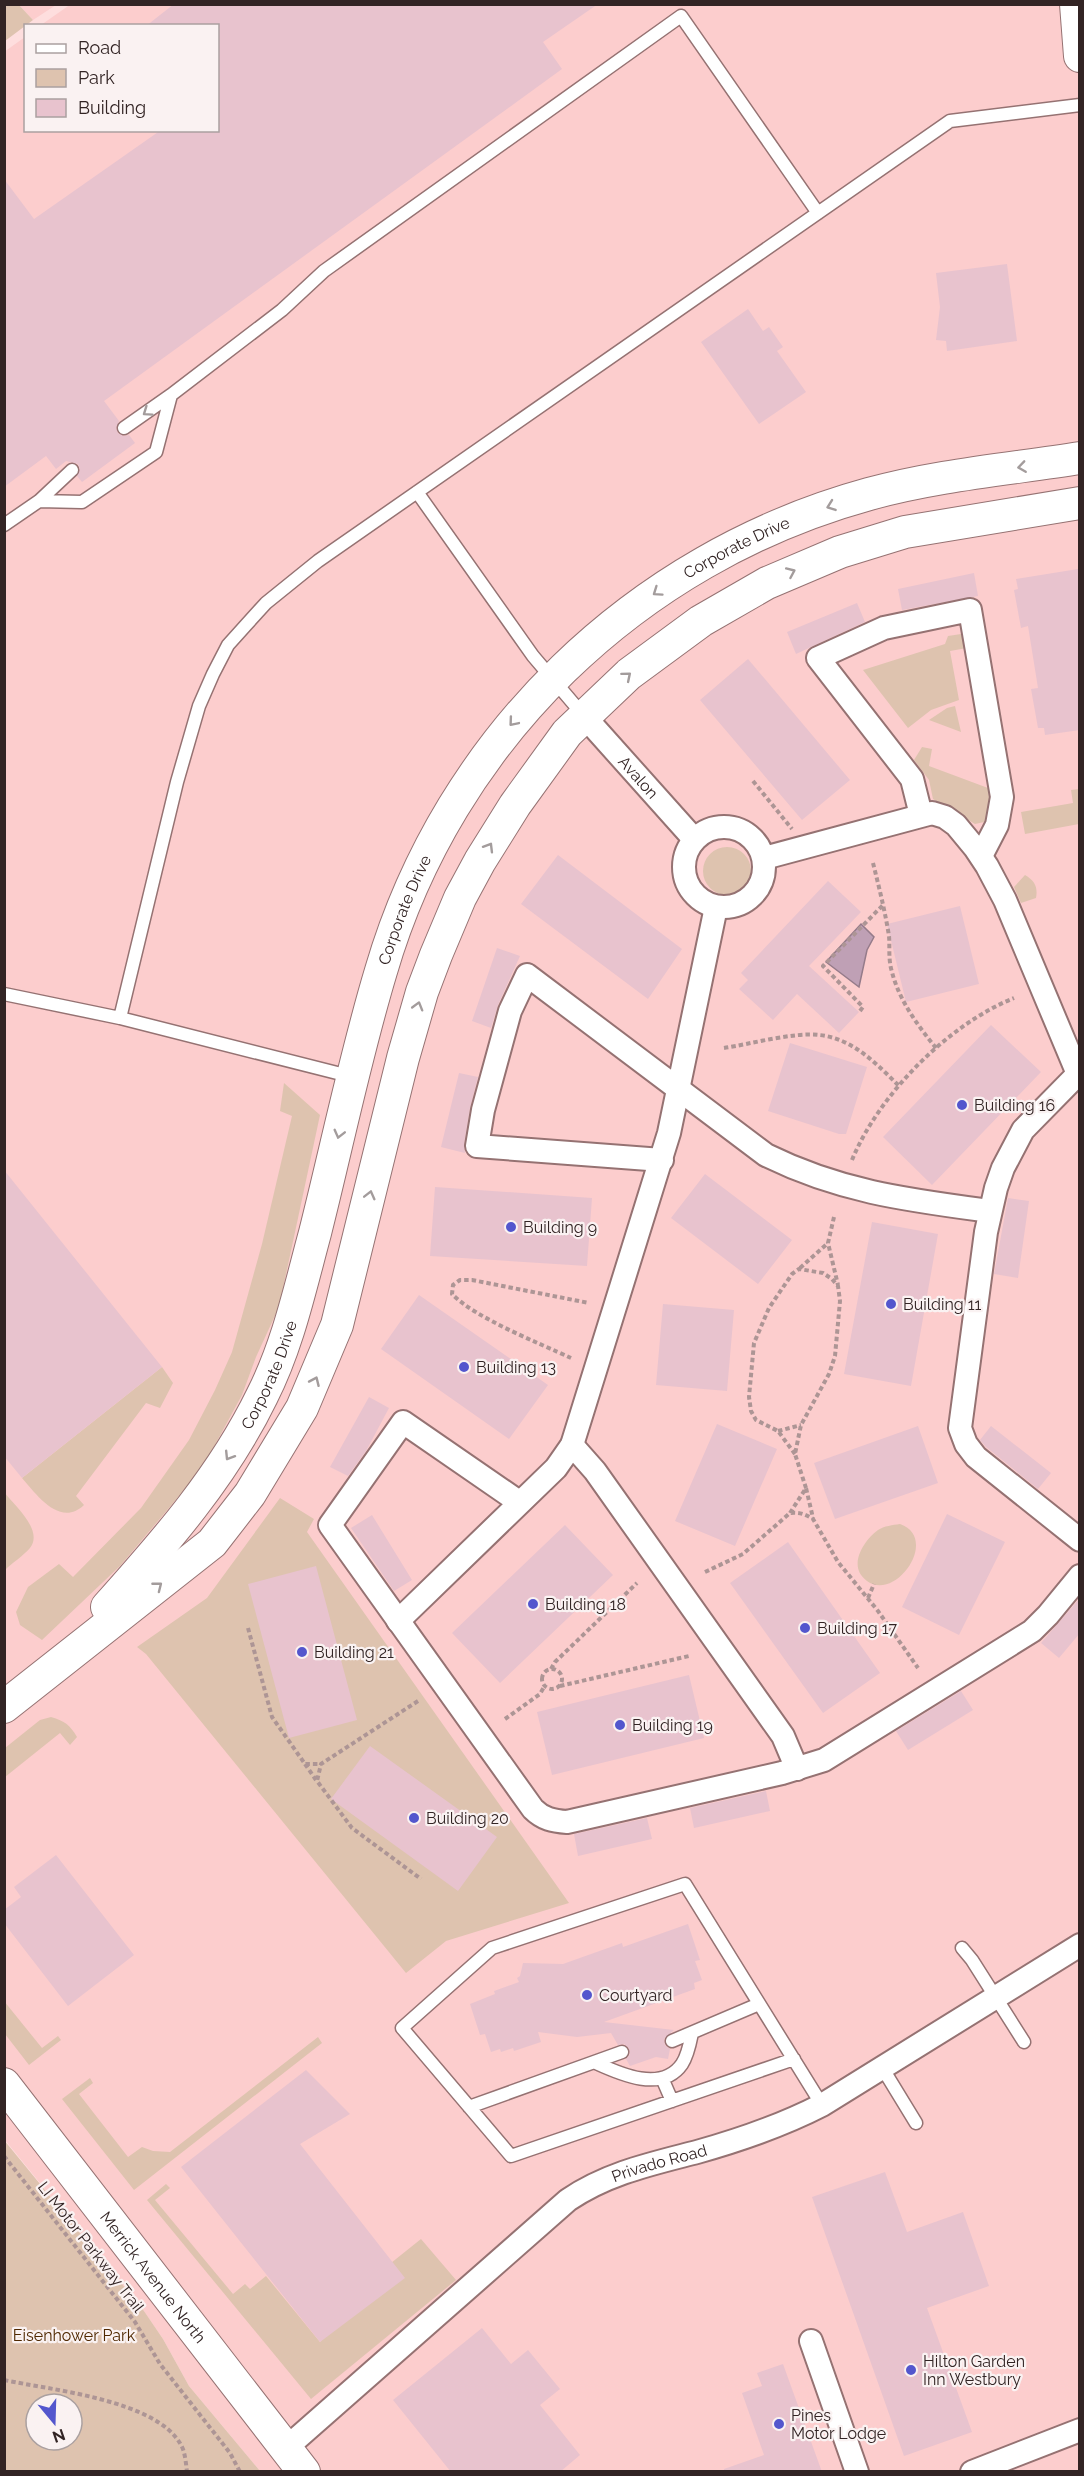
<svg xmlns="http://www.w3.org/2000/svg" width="1084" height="2476" viewBox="0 0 1084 2476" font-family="Raleway,sans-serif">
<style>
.built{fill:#fccdcd}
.green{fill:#dec3af;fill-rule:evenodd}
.water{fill:#bfa0b5;stroke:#957b8a;stroke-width:1.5}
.building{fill:#e8c3ce}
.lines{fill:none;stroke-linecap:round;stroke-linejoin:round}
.lane-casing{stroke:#957272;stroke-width:15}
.street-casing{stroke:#957272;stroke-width:26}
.secondary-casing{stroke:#957272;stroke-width:34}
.path{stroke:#ad9595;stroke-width:4;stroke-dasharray:4.5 3;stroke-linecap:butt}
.lane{stroke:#fff;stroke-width:12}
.street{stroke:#fff;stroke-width:22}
.secondary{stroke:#fff;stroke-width:32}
.oneway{stroke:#a39c9c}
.poi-dot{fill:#5356cd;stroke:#faf2f2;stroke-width:2}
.labels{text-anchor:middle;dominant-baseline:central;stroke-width:4.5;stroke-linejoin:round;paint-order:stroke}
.street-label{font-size:16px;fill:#322424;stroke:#faf2f2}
.poi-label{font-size:16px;fill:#322424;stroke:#faf2f2;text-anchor:start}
.park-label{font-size:16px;fill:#4f2800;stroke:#faf2f2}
</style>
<rect width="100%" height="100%" fill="#fedede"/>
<path class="built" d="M 71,4 L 1076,5 L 1080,56 L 1079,2471 L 260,2471 L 189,2386 L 163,2339 L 144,2311 L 5,2140 L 4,52 L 25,37 L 26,130 L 218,130 L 218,26 L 41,25 Z
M 19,5 L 56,5 L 33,20 Z"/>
<path class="green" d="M 5,4 L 19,5 L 33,20 L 5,41 Z
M 961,634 L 967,648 L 950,651 L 959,700 L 931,710 L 908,728 L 863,670 L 945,644 L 948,636 Z
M 955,706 L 961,732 L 929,720 L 947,708 Z
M 922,747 L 932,749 L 929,766 L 988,788 L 991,816 L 984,822 L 975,824 L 933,799 L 929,780 L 914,760 Z
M 1079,789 L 1079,824 L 1025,834 L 1021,812 L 1073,803 L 1071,790 Z
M703 871a24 24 0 1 1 48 0a24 24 0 1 1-48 0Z
M 1025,875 C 1035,881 1038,887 1036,898 L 1021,903 L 1014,887 Z
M 284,1083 L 320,1115 L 279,1307 L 256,1357 L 242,1395 L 203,1467 L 174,1502 L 120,1566 L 42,1640 L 20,1625 L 16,1612 L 28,1587 L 59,1564 L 73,1577 L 141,1508 L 189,1440 L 215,1390 L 232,1352 L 262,1244 L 292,1116 L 280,1111 Z
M 162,1367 L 173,1383 L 160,1408 L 146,1403 L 76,1496 L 84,1505 C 60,1528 36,1494 22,1478 Z
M 4,1492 C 14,1505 44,1530 30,1548 C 23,1556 12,1563 5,1570 Z
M 280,1498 L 314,1519 L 307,1532 L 569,1903 L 446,1941 L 406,1973 L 146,1654 L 137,1647 L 207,1598 Z
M 900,1524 C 940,1538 896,1602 867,1581 C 847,1567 863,1541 878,1530 C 884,1526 893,1525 900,1524 Z
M 51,1717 C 65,1721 70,1725 77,1737 L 70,1745 L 60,1733 L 5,1777 L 5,1748 L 40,1720 Z
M 4,2001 L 42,2048 L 58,2036 L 61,2040 L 29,2065 L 5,2034 Z
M 318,2037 L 322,2043 L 134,2190 L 62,2099 L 90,2078 L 93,2083 L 79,2094 L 128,2157 L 142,2147 L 153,2151 L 170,2152 Z
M 4,2140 L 144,2311 L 163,2339 L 189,2386 L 260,2471 L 5,2471 ZM 36,2404 L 72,2404 L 72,2440 L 36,2440 Z
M 166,2184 L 170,2188 L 155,2200 L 233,2294 L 245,2284 L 250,2289 L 266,2276 L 320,2342 L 391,2263 L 421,2239 L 456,2280 L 311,2399 L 147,2200 Z"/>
<path class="water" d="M 861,924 L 874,937 L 867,950 L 859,987 L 826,962 Z"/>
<path class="building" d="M 174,4 L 598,4 L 543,42 L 562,69 L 104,401 L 119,421 L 116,428 L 118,433 L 124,436 L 129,435 L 135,443 L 82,482 L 77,476 L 80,469 L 78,464 L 66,461 L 56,469 L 46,456 L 4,487 L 4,179 L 34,219 L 161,130 L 218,130 L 218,26 L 146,26 Z
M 1007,264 L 1017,341 L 947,351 L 946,341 L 936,340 L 940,307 L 936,273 Z
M 748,309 L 763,331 L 769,327 L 783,347 L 777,351 L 806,392 L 759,424 L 701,342 Z
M 1078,569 L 1080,730 L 1045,735 L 1044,728 L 1038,728 L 1031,689 L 1038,688 L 1028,626 L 1021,628 L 1014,590 L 1018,589 L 1016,579 Z
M 974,573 L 978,596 L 902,610 L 898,589 Z
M 857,603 L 865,622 L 796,654 L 787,632 Z
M 748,659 L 850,780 L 802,820 L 700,700 Z
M 558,855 L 682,949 L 648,999 L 521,904 Z
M 828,881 L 861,912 L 809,966 L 859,1012 L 839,1033 L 797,994 L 773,1020 L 739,989 L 748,980 L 741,973 Z
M 960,906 L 979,984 L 906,1002 L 887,924 Z
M 497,948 L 520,956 L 498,1005 L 491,1028 L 472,1021 Z
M 991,1025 L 1041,1072 L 932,1185 L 883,1137 Z
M 790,1043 L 867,1067 L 846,1134 L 839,1134 L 768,1111 Z
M 459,1073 L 478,1077 L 470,1108 L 464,1144 L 465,1153 L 441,1147 Z
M 4,1170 L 162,1367 L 22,1478 L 4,1456 Z
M 705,1174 L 792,1240 L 758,1284 L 671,1218 Z
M 435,1187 L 592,1198 L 587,1266 L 430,1256 Z
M 1008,1198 L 1029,1201 L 1018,1278 L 994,1274 Z
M 872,1222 L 938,1234 L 911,1386 L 844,1374 Z
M 419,1295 L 548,1385 L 509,1439 L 381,1349 Z
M 663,1304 L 734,1310 L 727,1391 L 656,1385 Z
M 369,1397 L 389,1408 L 366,1451 L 348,1476 L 330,1467 Z
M 717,1424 L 777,1449 L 735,1546 L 675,1521 Z
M 918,1426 L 938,1483 L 835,1519 L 814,1463 Z
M 991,1426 L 1051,1473 L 1038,1489 L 986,1447 L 980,1440 Z
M 947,1514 L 1005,1542 L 959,1635 L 902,1607 Z
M 372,1515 L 412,1580 L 394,1591 L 351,1528 Z
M 565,1525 L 613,1575 L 500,1683 L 452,1633 Z
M 788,1542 L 880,1673 L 823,1713 L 730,1583 Z
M 316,1566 L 357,1720 L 289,1738 L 248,1584 Z
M 1080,1598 L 1080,1633 L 1059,1658 L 1041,1643 Z
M 689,1675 L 704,1738 L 552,1775 L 537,1712 Z
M 961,1691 L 973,1710 L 908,1750 L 896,1731 Z
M 370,1746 L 497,1837 L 458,1891 L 331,1799 Z
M 766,1791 L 770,1811 L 694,1828 L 690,1808 Z
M 647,1818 L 652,1839 L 578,1856 L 574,1834 Z
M 56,1855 L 134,1955 L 68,2006 L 4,1923 L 4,1910 L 21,1897 L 14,1887 Z
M 688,1924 L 700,1960 L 695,1961 L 702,1980 L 694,1983 L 695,1989 L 604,2022 L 674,2030 L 664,2039 L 665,2045 L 670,2049 L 668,2059 L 656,2057 L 630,2066 L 626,2059 L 630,2054 L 629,2049 L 624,2044 L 618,2045 L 611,2033 L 577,2037 L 538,2032 L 541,2042 L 514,2051 L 513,2048 L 501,2052 L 500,2049 L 491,2052 L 485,2034 L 480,2035 L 470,2004 L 495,1994 L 494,1991 L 519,1982 L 517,1978 L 520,1976 L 523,1963 L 563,1964 L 622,1943 L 623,1947 Z
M 306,2070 L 350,2114 L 300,2144 L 405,2278 L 320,2342 L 181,2167 Z
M 885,2172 L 907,2232 L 963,2212 L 989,2286 L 927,2308 L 972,2432 L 904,2456 L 812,2197 Z
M 482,2328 L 511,2364 L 528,2350 L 560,2389 L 540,2405 L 580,2455 L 560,2472 L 451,2472 L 393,2400 Z
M 783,2364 L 822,2472 L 724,2472 L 724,2469 L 764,2455 L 742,2393 L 762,2386 L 757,2373 Z"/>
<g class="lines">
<g class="lane-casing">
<path id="lane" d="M 124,428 L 171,395
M 417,492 L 533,656 L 584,716
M 39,501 L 82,502 L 156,452 L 171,395 L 282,310 L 324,271 L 681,16 L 818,213
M 4,525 L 39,501 L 72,470
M 4,994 L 120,1018 L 353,1077
M 120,1018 L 177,782 L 199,706 L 213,674 L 228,645 L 246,625 L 266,603 L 318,561 L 950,121 L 1080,105
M 962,1948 L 972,1960 L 1024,2042
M 672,2041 L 759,2004
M 794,2059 L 511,2156 L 402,2028 L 492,1948 L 685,1884 L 822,2105
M 596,2063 C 620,2074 662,2093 682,2064 C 688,2055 690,2043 692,2033
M 883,2069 L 916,2123
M 662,2078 L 672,2101
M 469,2107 L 622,2052"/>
</g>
<g class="street-casing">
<g id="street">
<path id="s1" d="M 584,716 L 694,839"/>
<path d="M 921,815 L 912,779 L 818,658 L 884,628 L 970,610 L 1002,797 L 997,825 L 981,856"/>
<circle cx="724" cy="867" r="40"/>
<path d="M 764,858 L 932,813 L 945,817 L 956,825 L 975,848 L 987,866 L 1005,900 L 1078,1074 L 1023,1130 L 1003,1168 L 996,1188 L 986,1232 L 960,1428 L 966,1444 L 976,1457 L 1080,1540"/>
<path d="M 662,1160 L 477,1146 L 483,1110 L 510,1011 L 527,975 L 766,1155 C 841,1192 908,1200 990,1211"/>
<path d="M 572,1445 L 595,1471 L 783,1736 L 797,1769"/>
<path d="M 519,1502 L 403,1422 L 330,1525 L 533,1809 C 543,1819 553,1821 567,1822 L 782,1773 L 824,1760 L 1032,1631 L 1048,1615 L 1080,1576"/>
<path d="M 398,1621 L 556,1468 L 572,1445 L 669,1133 L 716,907"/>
<path d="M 811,2341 L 857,2472"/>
<path id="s2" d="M 285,2449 L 568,2200 C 608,2173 651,2164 697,2152 C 740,2140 783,2125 822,2105 L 1080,1945"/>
<path d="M 972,2472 L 1080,2430"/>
</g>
</g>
<g class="secondary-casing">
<g id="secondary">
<path d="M 1076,4 L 1080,56"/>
<path id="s3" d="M 107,1607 C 166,1541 223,1476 262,1396 C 288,1345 300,1288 315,1233 C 337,1146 355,1057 381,971 C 449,738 636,558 869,494 C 938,475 1010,469 1080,458"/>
<path d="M 4,1707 L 212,1543 L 250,1494 L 302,1408 L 337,1325 L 403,1058 L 422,992 L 436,955 L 460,898 L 480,861 L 515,805 L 567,733 L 629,674 L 701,621 L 767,583 L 840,552 L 905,532 L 1080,503"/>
<path id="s4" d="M 4,2084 L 304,2472"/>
</g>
</g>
<path class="path" d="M 753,781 L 792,829
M 873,863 C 879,887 885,911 889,936 C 890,948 888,959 892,972 C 899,1000 918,1026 936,1048
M 860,1011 L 863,1007 L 823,966 L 883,905
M 724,1048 C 751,1044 793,1032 819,1035 C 852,1038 877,1064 899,1086
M 852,1160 C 879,1094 949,1024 1014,998
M 834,1217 L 828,1243 L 838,1285
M 800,1268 L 828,1243
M 571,1358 C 539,1343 475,1318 452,1294 L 453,1285 L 460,1280 L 472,1280 L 589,1303
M 778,1431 L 801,1425
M 795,1454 L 778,1431 L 756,1420 L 751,1411 L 749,1397 L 754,1343 L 769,1308 L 792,1274 L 799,1269 L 823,1273 L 832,1279 L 838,1286 L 840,1301 L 835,1356 L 829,1374 L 801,1425 L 795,1454 L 806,1488
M 790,1513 L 806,1488 L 813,1518
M 705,1572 L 743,1554 L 790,1513 C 799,1512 805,1514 813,1519 L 838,1562 L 878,1611 L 918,1668
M 868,1598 L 874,1584
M 248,1628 L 272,1717 L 305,1764 L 321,1764
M542 1679a10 10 0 1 1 20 0a10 10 0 1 1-20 0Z
M 551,1669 L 555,1662 L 637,1583
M 560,1686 L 689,1656
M 418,1701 L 321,1764 L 317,1781 L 352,1828 L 421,1879
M 505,1719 L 540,1694 L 544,1687
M 305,1764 L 316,1780
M 4,2156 L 135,2322 L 160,2364 L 230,2453 L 240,2472
M 4,2380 C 51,2390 157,2400 181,2445 C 185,2451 186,2464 187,2472"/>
<use href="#lane" class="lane"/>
<use href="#street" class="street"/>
<use href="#secondary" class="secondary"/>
</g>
<defs><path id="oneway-chevron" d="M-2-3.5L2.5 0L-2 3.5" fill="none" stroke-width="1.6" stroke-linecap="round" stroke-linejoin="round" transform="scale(1.5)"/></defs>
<g class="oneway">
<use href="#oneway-chevron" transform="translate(147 412) rotate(145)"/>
<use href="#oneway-chevron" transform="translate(1022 467) rotate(172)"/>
<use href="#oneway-chevron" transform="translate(831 506) rotate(160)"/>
<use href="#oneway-chevron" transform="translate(791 572) rotate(-24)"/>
<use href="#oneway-chevron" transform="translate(657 592) rotate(145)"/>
<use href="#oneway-chevron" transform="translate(627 676) rotate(-40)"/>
<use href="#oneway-chevron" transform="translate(513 722) rotate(130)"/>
<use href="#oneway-chevron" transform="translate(489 847) rotate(-59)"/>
<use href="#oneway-chevron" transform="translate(418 1006) rotate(-74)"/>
<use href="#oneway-chevron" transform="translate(339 1134) rotate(104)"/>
<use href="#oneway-chevron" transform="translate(370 1195) rotate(-76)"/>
<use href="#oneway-chevron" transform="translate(315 1381) rotate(-66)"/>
<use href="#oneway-chevron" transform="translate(229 1456) rotate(122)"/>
<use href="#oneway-chevron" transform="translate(158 1586) rotate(-38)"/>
</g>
<g class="poi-dot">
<circle cx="962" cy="1105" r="6"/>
<circle cx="511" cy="1227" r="6"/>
<circle cx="891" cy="1304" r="6"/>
<circle cx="464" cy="1367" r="6"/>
<circle cx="533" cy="1604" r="6"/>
<circle cx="805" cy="1628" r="6"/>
<circle cx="302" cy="1652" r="6"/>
<circle cx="620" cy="1725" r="6"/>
<circle cx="414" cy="1818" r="6"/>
<circle cx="587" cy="1995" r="6"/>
<circle cx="911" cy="2370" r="6"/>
<circle cx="779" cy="2424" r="6"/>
</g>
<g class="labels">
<g class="street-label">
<text stroke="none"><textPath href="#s3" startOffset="1274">Corporate Drive</textPath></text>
<text stroke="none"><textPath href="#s1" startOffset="82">Avalon</textPath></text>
<text stroke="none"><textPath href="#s3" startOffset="770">Corporate Drive</textPath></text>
<text stroke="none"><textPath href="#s3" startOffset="285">Corporate Drive</textPath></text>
<text stroke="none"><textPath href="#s2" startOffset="476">Privado Road</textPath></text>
<text transform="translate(91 2247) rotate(52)">LI Motor Parkway Trail</text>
<text stroke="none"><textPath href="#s4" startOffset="244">Merrick Avenue North</textPath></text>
</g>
<g class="poi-label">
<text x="974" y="1105">Building 16</text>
<text x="523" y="1227">Building 9</text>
<text x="903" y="1304">Building 11</text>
<text x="476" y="1367">Building 13</text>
<text x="545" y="1604">Building 18</text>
<text x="817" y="1628">Building 17</text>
<text x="314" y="1652">Building 21</text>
<text x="632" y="1725">Building 19</text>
<text x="426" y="1818">Building 20</text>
<text x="599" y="1995">Courtyard</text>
<text x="923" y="2361">Hilton Garden<tspan x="923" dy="18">Inn Westbury</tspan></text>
<text x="791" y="2415">Pines<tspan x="791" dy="18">Motor Lodge</tspan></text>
</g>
<g class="park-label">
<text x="74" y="2335">Eisenhower Park</text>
</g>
</g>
<rect width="1084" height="2476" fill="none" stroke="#322424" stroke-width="12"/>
<rect x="24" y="24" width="195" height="108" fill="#faf2f2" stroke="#aaa0a0" stroke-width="1.5"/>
<rect x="36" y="44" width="30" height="9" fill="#ffffff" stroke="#aaa0a0" stroke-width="1.5"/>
<text x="78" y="54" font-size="18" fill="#322424">Road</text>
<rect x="36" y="69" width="30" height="18" fill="#dec3af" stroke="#aaa0a0" stroke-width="1.5"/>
<text x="78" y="84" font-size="18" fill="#322424">Park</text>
<rect x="36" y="99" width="30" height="18" fill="#e8c3ce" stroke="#aaa0a0" stroke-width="1.5"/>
<text x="78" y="114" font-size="18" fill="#322424">Building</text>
<g transform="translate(54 2422) rotate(161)"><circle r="28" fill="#faf2f2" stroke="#aaa0a0" stroke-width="1.5"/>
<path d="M0-4.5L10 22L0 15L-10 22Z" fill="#5356cd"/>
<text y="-9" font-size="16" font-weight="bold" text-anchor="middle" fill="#322424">N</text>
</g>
</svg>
